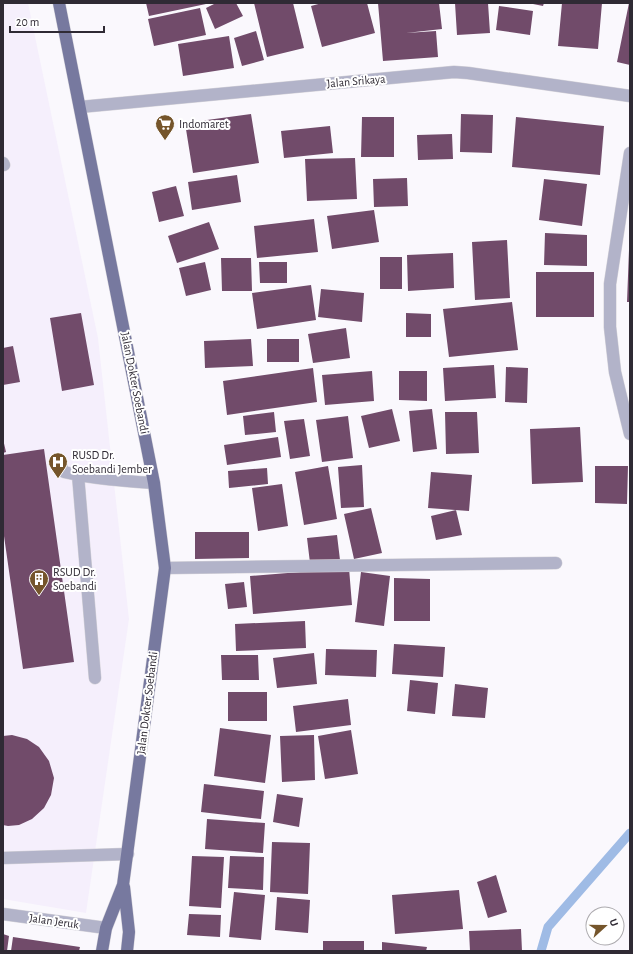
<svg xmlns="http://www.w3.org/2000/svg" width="633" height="954" viewBox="0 0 633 954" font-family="'Alegreya Sans',sans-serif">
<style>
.built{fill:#f5effc}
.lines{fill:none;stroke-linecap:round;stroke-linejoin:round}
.stream{stroke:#9fbbe5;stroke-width:9}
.building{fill:#714b6a}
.minor-casing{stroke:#d5d3d9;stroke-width:13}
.major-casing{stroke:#d5d3d9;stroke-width:13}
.minor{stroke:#b2b3c9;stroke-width:12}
.major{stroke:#77799f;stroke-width:12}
.labels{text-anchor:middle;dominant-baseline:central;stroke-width:4;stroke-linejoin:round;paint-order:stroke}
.street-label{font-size:12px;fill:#2f2a34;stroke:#fff}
.poi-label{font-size:12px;fill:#2f2a34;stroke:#fff;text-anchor:start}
</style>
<rect width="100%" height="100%" fill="#faf8fd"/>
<path class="built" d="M 3,3 L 28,3 L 98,338 L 129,619 L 86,913 L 3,899 Z"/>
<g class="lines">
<path class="stream" d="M 541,951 L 548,927 L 630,833"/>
</g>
<path class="building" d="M 146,3 L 206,3 L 206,4 L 149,16 Z
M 216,3 L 236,3 L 243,16 L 215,29 L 206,8 Z
M 254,3 L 293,3 L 304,48 L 267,57 Z
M 322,3 L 367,3 L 375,33 L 322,47 L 311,6 Z
M 378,3 L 439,3 L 442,29 L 406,33 L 436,31 L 438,57 L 383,61 Z
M 455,3 L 488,3 L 490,33 L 457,35 Z
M 528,3 L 544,3 L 543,6 Z
M 562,3 L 602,3 L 598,49 L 558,46 Z
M 629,3 L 630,3 L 630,65 L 617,62 Z
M 499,6 L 533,11 L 530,35 L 496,30 Z
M 200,8 L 206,35 L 154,46 L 148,19 Z
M 256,31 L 264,60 L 242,66 L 234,38 Z
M 229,36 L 234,68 L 183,76 L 178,44 Z
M 251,114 L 259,163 L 193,173 L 185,123 Z
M 461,114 L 493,115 L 492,153 L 460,152 Z
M 362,117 L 394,117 L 394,157 L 361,157 Z
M 516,117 L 604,126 L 600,175 L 512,167 Z
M 330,126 L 333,153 L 284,158 L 281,131 Z
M 452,134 L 453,159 L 418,160 L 417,135 Z
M 355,158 L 357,199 L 307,201 L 305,159 Z
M 237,175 L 241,202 L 192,210 L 188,182 Z
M 407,178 L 408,206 L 374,207 L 373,179 Z
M 544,179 L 587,184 L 582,226 L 539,220 Z
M 176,186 L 184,216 L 159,222 L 152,192 Z
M 374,210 L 379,242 L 332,249 L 327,216 Z
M 314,219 L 318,252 L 257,258 L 254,226 Z
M 209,222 L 219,249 L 177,263 L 168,236 Z
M 545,233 L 587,235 L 587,266 L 544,265 Z
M 507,240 L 510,298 L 475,300 L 472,242 Z
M 629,250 L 630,250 L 630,302 L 627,302 Z
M 453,253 L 454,288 L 408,291 L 407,255 Z
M 380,257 L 402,257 L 402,289 L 380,289 Z
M 221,258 L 251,258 L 252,291 L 222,291 Z
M 205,262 L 211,290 L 186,296 L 179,268 Z
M 259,262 L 287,262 L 287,283 L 260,283 Z
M 536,272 L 594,272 L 594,317 L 536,317 Z
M 311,285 L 316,320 L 257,329 L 252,293 Z
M 321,289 L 364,293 L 362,322 L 318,317 Z
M 512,302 L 518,350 L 449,357 L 443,309 Z
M 81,313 L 94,385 L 62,391 L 50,318 Z
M 406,313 L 431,314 L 431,337 L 406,337 Z
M 346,328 L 350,358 L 313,363 L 308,334 Z
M 251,339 L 253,366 L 205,368 L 204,341 Z
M 267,339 L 299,339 L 299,362 L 267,362 Z
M 13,346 L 20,382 L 3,385 L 3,348 Z
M 494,365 L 496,398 L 445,401 L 443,368 Z
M 506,367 L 528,368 L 527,403 L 505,402 Z
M 313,368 L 317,402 L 227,415 L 223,381 Z
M 372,371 L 374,401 L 325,405 L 322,375 Z
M 399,371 L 427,371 L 427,401 L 399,400 Z
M 392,409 L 400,441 L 369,448 L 361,416 Z
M 432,409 L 437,449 L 413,452 L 409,411 Z
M 274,412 L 276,432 L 245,435 L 243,416 Z
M 445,412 L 477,412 L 479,453 L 446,454 Z
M 348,416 L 353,458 L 322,462 L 316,420 Z
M 304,419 L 310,456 L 290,459 L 284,421 Z
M 580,427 L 583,482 L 532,484 L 530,429 Z
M 278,437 L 281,457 L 227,465 L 224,445 Z
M 3,439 L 6,452 L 3,453 Z
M 44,449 L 74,662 L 23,669 L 3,529 L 3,455 Z
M 362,465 L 364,507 L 341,508 L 338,467 Z
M 328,466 L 337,519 L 304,525 L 295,472 Z
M 595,466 L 628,466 L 627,504 L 595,503 Z
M 267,468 L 268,484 L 229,488 L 228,471 Z
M 431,472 L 472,475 L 469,511 L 428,508 Z
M 282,484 L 288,526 L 258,531 L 252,488 Z
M 371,508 L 382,553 L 354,559 L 344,514 Z
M 456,510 L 462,535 L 436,540 L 431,516 Z
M 195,532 L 249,532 L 249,558 L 195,559 Z
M 337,535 L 340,560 L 310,563 L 307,538 Z
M 349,568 L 352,605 L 253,614 L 250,576 Z
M 361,572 L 390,576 L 384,626 L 355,622 Z
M 394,578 L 430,579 L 430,621 L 394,621 Z
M 244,582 L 247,607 L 228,609 L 225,584 Z
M 305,621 L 306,648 L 236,651 L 235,624 Z
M 394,644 L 445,647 L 443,677 L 392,674 Z
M 326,649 L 377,650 L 376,677 L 325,675 Z
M 314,653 L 317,684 L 277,688 L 273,658 Z
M 221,655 L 258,655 L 259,680 L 222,680 Z
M 410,680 L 438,683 L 435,714 L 407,711 Z
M 455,684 L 488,688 L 485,718 L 452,716 Z
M 228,692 L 267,692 L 267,721 L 228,721 Z
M 348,699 L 351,725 L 296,732 L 293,706 Z
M 220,728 L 271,735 L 265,783 L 214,776 Z
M 351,730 L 358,774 L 325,779 L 318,736 Z
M 12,735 L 27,739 L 39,747 L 49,761 L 54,778 L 51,795 L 44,808 L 32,819 L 19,825 L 8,826 L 3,825 L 3,736 Z
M 314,735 L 315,780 L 282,782 L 280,736 Z
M 204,784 L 264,791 L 261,819 L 201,812 Z
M 277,794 L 303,798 L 299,827 L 273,822 Z
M 207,819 L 265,823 L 263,853 L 205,849 Z
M 272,842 L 310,843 L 308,894 L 270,892 Z
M 192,856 L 224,857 L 221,908 L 189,906 Z
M 230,856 L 264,857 L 263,890 L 228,888 Z
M 496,875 L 507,912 L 488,918 L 477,882 Z
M 459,890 L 463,929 L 395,934 L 392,895 Z
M 234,892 L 265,895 L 261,940 L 229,937 Z
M 277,897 L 310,900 L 308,933 L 275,930 Z
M 189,914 L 221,915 L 220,937 L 187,935 Z
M 521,929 L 522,951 L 470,951 L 469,931 Z
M 3,934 L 9,936 L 7,951 L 3,951 Z
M 13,937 L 80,947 L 79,951 L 11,951 Z
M 323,941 L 364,941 L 364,951 L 323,951 Z
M 382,942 L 427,947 L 426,951 L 382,951 Z"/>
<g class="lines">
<g class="minor-casing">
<path id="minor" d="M 80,107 L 454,72 L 468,73 L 630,96
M 630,153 L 610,284 L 610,327 L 615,372 L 630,434
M 3,163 L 4,165
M 60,465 L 64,472 C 94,479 124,481 154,483
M 78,475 L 95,678
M 165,568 L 556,563
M 3,858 L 128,854
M 3,914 L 106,928"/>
</g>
<g class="major-casing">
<path id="major" d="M 59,3 L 154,483 L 165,568 L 123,885 L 106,928 L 102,951
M 124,887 L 129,932 L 127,951"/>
</g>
<use href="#minor" class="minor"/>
<use href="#major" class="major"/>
</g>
<defs>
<g id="supermarket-pin" transform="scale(1)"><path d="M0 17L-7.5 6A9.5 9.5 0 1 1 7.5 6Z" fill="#75552b" stroke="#fff"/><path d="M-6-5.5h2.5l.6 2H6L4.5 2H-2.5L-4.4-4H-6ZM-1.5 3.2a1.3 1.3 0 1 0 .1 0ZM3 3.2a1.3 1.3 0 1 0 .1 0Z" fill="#fff"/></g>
<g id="hospital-pin" transform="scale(1)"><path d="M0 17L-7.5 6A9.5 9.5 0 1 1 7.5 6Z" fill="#75552b" stroke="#fff"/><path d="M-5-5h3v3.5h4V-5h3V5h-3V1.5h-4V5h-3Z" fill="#fff"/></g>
<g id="building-pin" transform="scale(1)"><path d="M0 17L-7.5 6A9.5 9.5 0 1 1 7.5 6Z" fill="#75552b" stroke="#fff"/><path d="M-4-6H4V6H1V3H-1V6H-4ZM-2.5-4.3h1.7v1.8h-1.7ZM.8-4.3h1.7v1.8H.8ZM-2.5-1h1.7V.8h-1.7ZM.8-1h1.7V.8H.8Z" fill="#fff"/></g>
</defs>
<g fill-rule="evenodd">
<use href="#supermarket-pin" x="165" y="124"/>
<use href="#hospital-pin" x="58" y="462"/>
<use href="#building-pin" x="39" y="579"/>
</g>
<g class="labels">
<g class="street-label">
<text transform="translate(356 81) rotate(-5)">Jalan Srikaya</text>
<text transform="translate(135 383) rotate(79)">Jalan Dokter Soebandi</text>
<text transform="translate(147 703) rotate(-83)">Jalan Dokter Soebandi</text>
<text transform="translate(54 921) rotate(8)">Jalan Jeruk</text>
</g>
<g class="poi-label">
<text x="179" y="124">Indomaret</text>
<text x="72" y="455">RUSD Dr.<tspan x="72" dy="14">Soebandi Jember</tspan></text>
<text x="53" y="572">RSUD Dr.<tspan x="53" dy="14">Soebandi</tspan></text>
</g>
</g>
<rect width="633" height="954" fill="none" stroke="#2f2a34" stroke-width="8"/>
<g transform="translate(605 926) rotate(69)"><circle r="19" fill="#ffffff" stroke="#acaaae"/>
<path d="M0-3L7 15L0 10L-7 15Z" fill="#75552b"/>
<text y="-6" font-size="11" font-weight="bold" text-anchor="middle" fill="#2f2a34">U</text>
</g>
<path d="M10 26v6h94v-6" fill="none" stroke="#2f2a34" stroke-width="2"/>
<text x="16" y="26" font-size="12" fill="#2f2a34" stroke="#ffffff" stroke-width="3" paint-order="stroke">20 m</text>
</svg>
